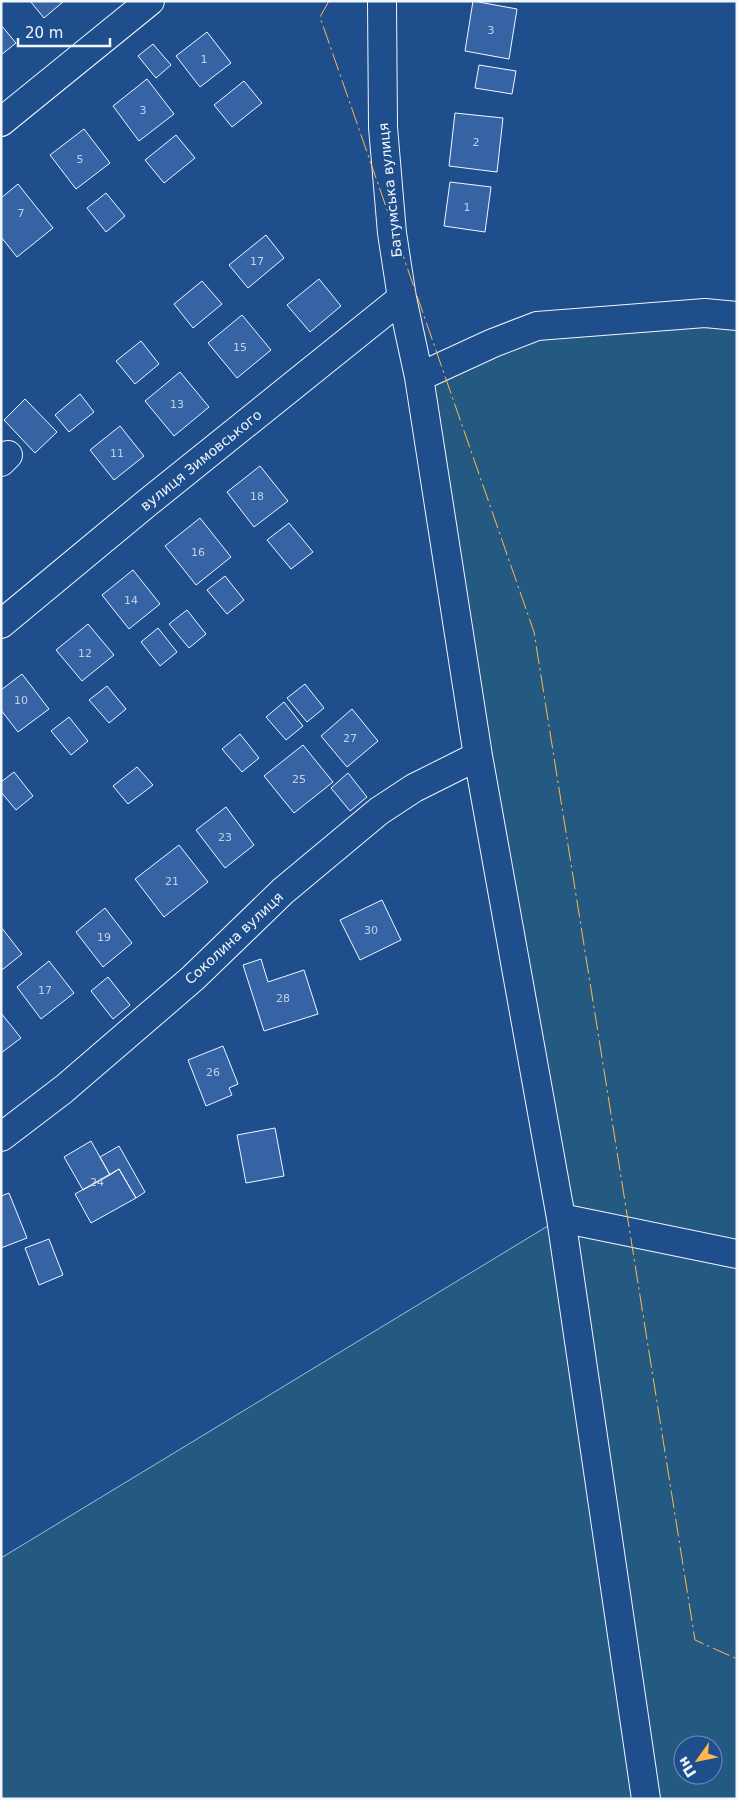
<svg xmlns="http://www.w3.org/2000/svg" width="738" height="1800" viewBox="0 0 738 1800" font-family="'DejaVu Sans',sans-serif">
<style>
.green{fill:#245a82;stroke:#a8bbd7;fill-rule:evenodd}
.building{fill:#3563a3;stroke:#f2f6ff}
.lines{fill:none;stroke-linecap:round;stroke-linejoin:round}
.minor-casing{stroke:#f2f6ff;stroke-width:30}
.minor{stroke:#1f4e8c;stroke-width:28}
.power{stroke:#ffb74d;stroke-width:1;stroke-dasharray:18 4 2.5 4;stroke-linecap:butt}
.labels{text-anchor:middle;dominant-baseline:central;stroke-width:4;stroke-linejoin:round;paint-order:stroke}
.number-label{font-size:11px;fill:#c3d1e8}
.street-label{font-size:14px;fill:#f2f6ff;stroke:#1f4e8c}
</style>
<rect width="100%" height="100%" fill="#1f4e8c"/>
<path class="green" d="M 737,316 L 737,1799 L 1,1799 L 1,1558 L 561,1218 L 419,377 L 493,343 ZM 683,1745 L 713,1745 L 713,1775 L 683,1775 Z"/>
<path class="building" d="M 30,1 L 64,1 L 44,18 Z
M 473,1 L 517,9 L 509,59 L 465,51 Z
M 1,25 L 16,43 L 1,55 Z
M 207,32 L 231,63 L 200,87 L 176,56 Z
M 153,44 L 171,65 L 156,78 L 138,56 Z
M 479,65 L 516,71 L 512,94 L 475,88 Z
M 147,79 L 174,114 L 139,141 L 113,106 Z
M 244,81 L 262,103 L 232,127 L 214,105 Z
M 455,113 L 503,118 L 497,172 L 449,166 Z
M 84,129 L 110,163 L 76,189 L 50,155 Z
M 176,135 L 195,158 L 164,183 L 145,160 Z
M 450,182 L 491,187 L 485,232 L 444,226 Z
M 18,184 L 53,228 L 17,257 L 1,237 L 1,198 Z
M 106,193 L 125,216 L 106,232 L 87,208 Z
M 266,235 L 284,258 L 248,288 L 229,265 Z
M 319,279 L 341,306 L 310,332 L 287,305 Z
M 202,281 L 222,304 L 193,328 L 174,304 Z
M 242,315 L 271,350 L 237,378 L 208,343 Z
M 141,341 L 159,364 L 135,384 L 116,361 Z
M 180,372 L 209,407 L 174,436 L 145,401 Z
M 80,394 L 94,412 L 69,432 L 55,415 Z
M 25,399 L 57,432 L 35,453 L 4,420 Z
M 120,426 L 144,456 L 114,480 L 90,450 Z
M 260,466 L 288,501 L 254,527 L 227,492 Z
M 200,518 L 231,557 L 196,585 L 165,546 Z
M 289,523 L 313,552 L 291,569 L 267,540 Z
M 133,570 L 160,604 L 129,629 L 102,595 Z
M 225,576 L 244,600 L 227,614 L 207,590 Z
M 187,610 L 206,634 L 189,648 L 169,624 Z
M 88,624 L 114,655 L 82,681 L 56,650 Z
M 158,628 L 177,652 L 160,666 L 141,642 Z
M 22,674 L 49,709 L 18,732 L 1,710 L 1,690 Z
M 305,684 L 324,708 L 307,722 L 287,698 Z
M 107,686 L 126,709 L 109,723 L 89,700 Z
M 284,702 L 303,726 L 286,740 L 266,717 Z
M 352,709 L 378,741 L 347,767 L 321,736 Z
M 69,717 L 88,741 L 71,755 L 51,731 Z
M 240,734 L 259,758 L 242,772 L 222,749 Z
M 303,745 L 333,782 L 294,813 L 264,776 Z
M 137,767 L 153,785 L 128,804 L 113,786 Z
M 14,772 L 33,796 L 16,810 L 1,792 L 1,782 Z
M 348,773 L 367,797 L 350,811 L 331,788 Z
M 226,807 L 254,845 L 225,868 L 196,830 Z
M 179,845 L 208,882 L 164,917 L 135,879 Z
M 382,900 L 401,940 L 360,960 L 340,920 Z
M 105,908 L 132,943 L 103,967 L 76,932 Z
M 1,927 L 22,954 L 2,970 L 1,968 Z
M 261,959 L 268,982 L 304,970 L 318,1014 L 264,1031 L 243,965 Z
M 49,961 L 74,993 L 41,1019 L 17,987 Z
M 108,977 L 130,1005 L 113,1019 L 91,991 Z
M 1,1013 L 21,1038 L 1,1053 Z
M 223,1046 L 238,1084 L 229,1088 L 232,1095 L 206,1106 L 188,1060 Z
M 275,1128 L 284,1176 L 246,1183 L 237,1135 Z
M 91,1141 L 110,1175 L 83,1190 L 64,1157 Z
M 119,1146 L 145,1192 L 136,1198 L 119,1169 L 110,1175 L 100,1157 Z
M 119,1169 L 136,1198 L 91,1223 L 75,1194 Z
M 9,1193 L 27,1238 L 1,1248 L 1,1196 Z
M 49,1239 L 63,1275 L 39,1285 L 25,1248 Z"/>
<g class="lines">
<g class="minor-casing">
<path id="minor" d="M 382,1 L 383,127 L 392,233 L 402,298 L 419,377 L 478,756 L 561,1218 L 646,1799
M 1,122 L 150,1
M 419,377 L 493,343 L 537,326 L 705,313 L 737,316
M 1,462 L 8,455
M 1,624 L 147,503 L 402,298
M 1,1137 L 64,1089 L 193,978 L 283,891 L 379,811 L 414,788 L 478,756
M 561,1218 L 737,1254"/>
</g>
<use href="#minor" class="minor"/>
<path class="power" d="M 329,1 L 320,17 L 534,632 L 695,1640 L 737,1659"/>
</g>
<g class="labels">
<g class="number-label">
<text x="491" y="30">3</text>
<text x="204" y="59">1</text>
<text x="143" y="110">3</text>
<text x="476" y="142">2</text>
<text x="80" y="159">5</text>
<text x="467" y="207">1</text>
<text x="21" y="213">7</text>
<text x="257" y="261">17</text>
<text x="240" y="347">15</text>
<text x="177" y="404">13</text>
<text x="117" y="453">11</text>
<text x="257" y="496">18</text>
<text x="198" y="552">16</text>
<text x="131" y="600">14</text>
<text x="85" y="653">12</text>
<text x="21" y="700">10</text>
<text x="350" y="738">27</text>
<text x="299" y="779">25</text>
<text x="225" y="837">23</text>
<text x="172" y="881">21</text>
<text x="371" y="930">30</text>
<text x="104" y="937">19</text>
<text x="45" y="990">17</text>
<text x="283" y="998">28</text>
<text x="213" y="1072">26</text>
<text x="97" y="1182">24</text>
</g>
<g class="street-label">
<text transform="translate(390 190) rotate(-96)">Батумська вулиця</text>
<text transform="translate(201 460) rotate(-39)">вулиця Зимовського</text>
<text transform="translate(234 938) rotate(-43)">Соколина вулиця</text>
</g>
</g>
<rect width="738" height="1800" fill="none" stroke="#f2f6ff" stroke-width="5"/>
<g transform="translate(698 1760) rotate(237)"><circle r="24" fill="#1f4e8c" stroke="#7391ba"/>
<path d="M0-4L9 19L0 12L-9 19Z" fill="#ffb74d"/>
<text y="-8" font-size="14" font-weight="bold" text-anchor="middle" fill="#f2f6ff">Пн</text>
</g>
<path d="M18 38v8h92v-8" fill="none" stroke="#f2f6ff" stroke-width="2.5"/>
<text x="25" y="38" font-size="15" fill="#f2f6ff" stroke="#1f4e8c" stroke-width="4" paint-order="stroke">20 m</text>
</svg>
